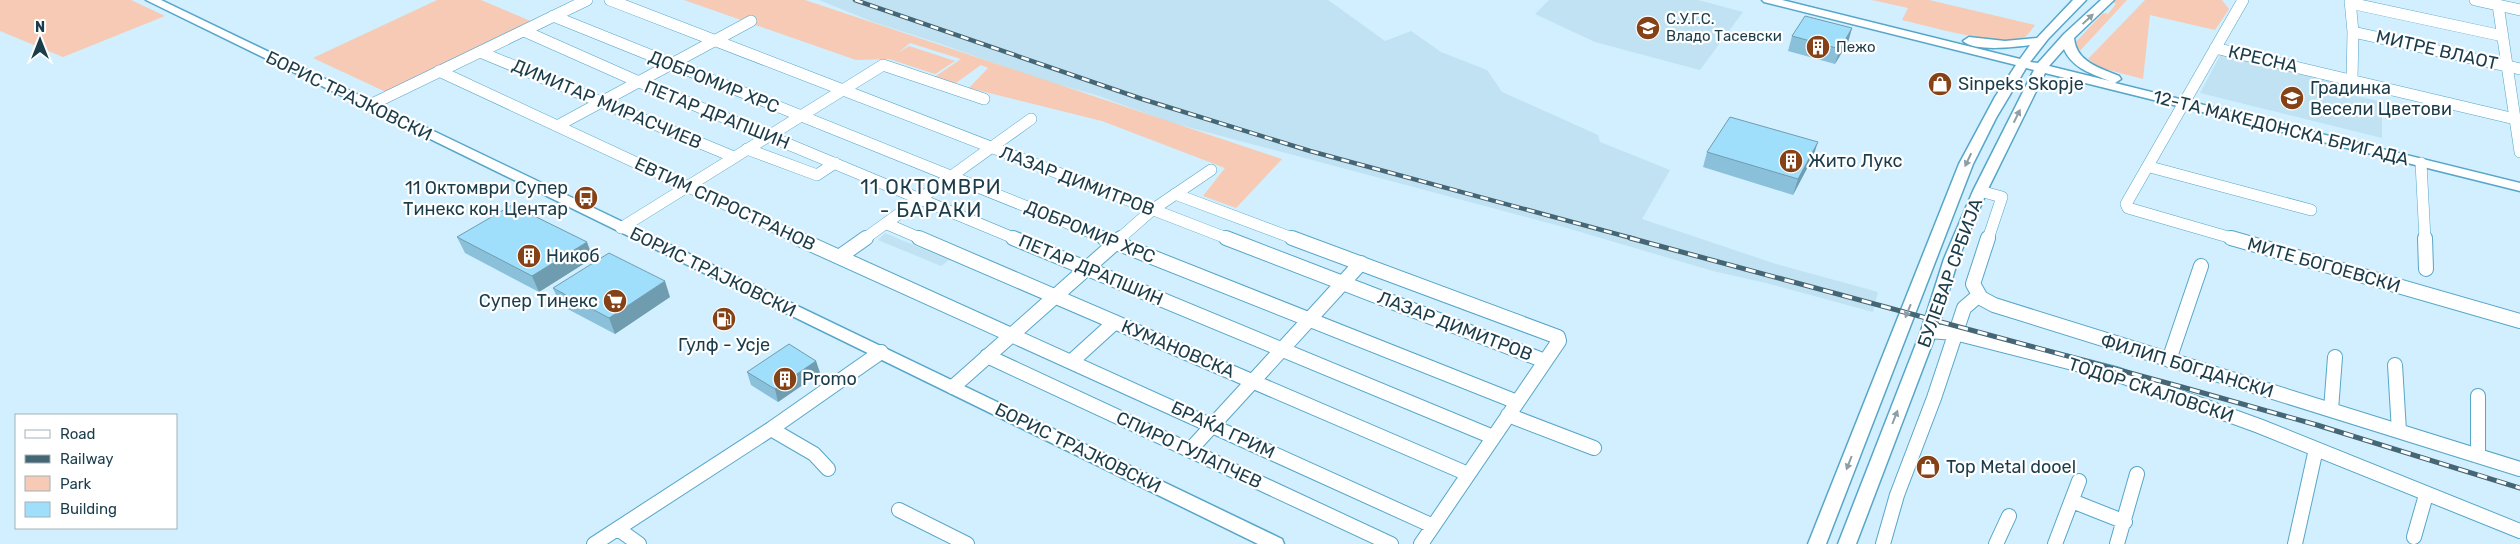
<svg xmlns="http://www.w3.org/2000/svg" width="2520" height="544" viewBox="0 0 2520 544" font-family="Rubik,sans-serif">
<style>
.built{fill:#c0e2f2}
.green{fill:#f6cab4}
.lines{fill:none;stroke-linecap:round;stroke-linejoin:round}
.minor-far1-casing{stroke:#56a6c9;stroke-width:12}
.minor-casing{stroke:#56a6c9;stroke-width:16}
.tertiary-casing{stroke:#56a6c9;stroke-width:3}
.minor-far1{stroke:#fff;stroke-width:11}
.minor{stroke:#fff;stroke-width:14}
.tertiary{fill:#fff;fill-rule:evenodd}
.rail-far1-casing{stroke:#456674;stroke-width:4.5}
.rail-casing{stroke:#456674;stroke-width:5}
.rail-far1{stroke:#fff;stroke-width:2.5;stroke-dasharray:8;stroke-linecap:butt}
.rail{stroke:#fff;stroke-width:3;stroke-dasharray:10;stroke-linecap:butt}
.wall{fill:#8ac0d9}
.shaded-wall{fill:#709cb0}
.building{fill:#a0dffc;stroke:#709cb0}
.oneway{fill:#8d9ea5}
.labels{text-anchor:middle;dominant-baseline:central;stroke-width:4.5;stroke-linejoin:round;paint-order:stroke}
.far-poi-label{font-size:15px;fill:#1b3d4b;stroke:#fff;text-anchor:start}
.street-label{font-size:18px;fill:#1b3d4b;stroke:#fff}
.poi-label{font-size:18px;fill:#1b3d4b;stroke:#fff;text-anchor:start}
.quarter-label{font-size:20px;letter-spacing:1px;fill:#1b3d4b;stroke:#fff}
</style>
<rect width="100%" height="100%" fill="#d1effe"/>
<path class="built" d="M 819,0 L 1328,0 L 1385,41 L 1411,31 L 1441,52 L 1487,70 L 1502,92 L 1598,135 L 1600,142 L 1670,170 L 1642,219 L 1776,264 L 1878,292 L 1873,312 L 1766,283 L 1713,271 L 1560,226 L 1169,122 L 1096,95 L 1042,80 L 938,43 L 873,22 Z
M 1549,0 L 1698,0 L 1743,12 L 1700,70 L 1595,42 L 1535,14 Z
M 2222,52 L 2349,82 L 2349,94 L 2382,102 L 2382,138 L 2200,93 Z
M 885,233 L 949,260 L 941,266 L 878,240 Z"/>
<path class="green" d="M 0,0 L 131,0 L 165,16 L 63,57 L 0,31 Z
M 437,0 L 481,0 L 533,22 L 386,92 L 313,58 Z
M 684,0 L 805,0 L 1282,159 L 1236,208 L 1203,196 L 1225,168 L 1102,121 L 969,88 L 988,68 L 981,65 L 953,85 L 933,78 L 961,59 L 910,43 L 898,53 L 909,46 L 955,61 L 935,74 L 889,59 L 856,60 Z
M 1872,0 L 1929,0 L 2035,25 C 2032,29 2029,34 2025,37 C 2002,48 1929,26 1902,20 L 1908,8 Z
M 2115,0 L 2127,0 L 2076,55 L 2074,44 L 2103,13 L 2108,14 L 2116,4 L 2113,2 Z
M 2145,0 L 2222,0 L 2229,9 L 2215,30 L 2150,15 L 2143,79 L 2101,68 L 2088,59 Z"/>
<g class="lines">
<g class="minor-far1-casing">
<path id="minor-far1" d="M 610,0 L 1229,239
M 2350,0 L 2353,32 L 2352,80
M 2475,0 L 2520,10
M 2350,3 L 2503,36
M 2498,5 L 2520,152
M 553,16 L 1107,239
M 524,31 L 639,82 L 1016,239
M 2353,32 L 2520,69
M 2215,48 L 2515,119
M 480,52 L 734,157
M 439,71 L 800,239
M 368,106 L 587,0
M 557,126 L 751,21
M 747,149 L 817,175 L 835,163
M 2421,163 L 2425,239
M 2150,167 L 2311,210
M 1980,191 L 2002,197 L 1988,239
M 1175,194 L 1295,239
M 887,224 L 922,239
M 621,228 L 883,65 L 984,99
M 864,239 L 1031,119
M 1119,239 L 1152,210 L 1211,170
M 2235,239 L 2128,208 L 2126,204 L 2243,0"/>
</g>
<g class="minor-casing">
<path id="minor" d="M 797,238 L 1433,526
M 919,238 L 1468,474
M 1013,238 L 1493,437
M 1104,238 L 1517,402
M 1226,238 L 1545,361
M 1292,238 L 1558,337 L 1559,341 L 1421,544
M 1988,238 L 1973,284 L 1981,298 L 1994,305 L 2520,469
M 2231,238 L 2520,321
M 2425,238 L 2426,269
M 839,257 L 866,238
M 1929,331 L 1955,333 L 2116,374 L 2259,426 L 2520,531
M 987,356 L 1391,544
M 2169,360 L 2201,266
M 1072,361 L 1115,322
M 2395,365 L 2399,431
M 953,387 L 1121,238
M 2478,396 L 2478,456
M 2331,410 L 2335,357
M 1508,415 L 1594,448
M 771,429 L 814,454 L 828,469
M 1190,450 L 1361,263
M 2072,501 L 2125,522
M 899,510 L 967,544
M 618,529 L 639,544
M 2414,537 L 2426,495
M 594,544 L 771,429 L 881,352
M 1883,544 L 1897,495 L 1934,398 L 1964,308 L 1978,296
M 1996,544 L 2009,516
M 2055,544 L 2079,481
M 2117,544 L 2137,474
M 2295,544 L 2316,449"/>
</g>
<g class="tertiary-casing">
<path id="tertiary" d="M 146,0 L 161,0 L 1282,539 L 1284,544 L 1258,544 Z
M 1762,0 L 1782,0 L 2020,59 L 2030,45 C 2016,47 1974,52 1963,41 L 1969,37 L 2005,41 L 2037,38 L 2073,0 L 2086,0 L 2048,39 L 2030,62 L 2038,63 L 2064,34 L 2101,0 L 2114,0 L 2074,38 C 2076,62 2100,68 2119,76 L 2121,79 L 2115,83 L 2520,183 L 2520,191 L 2045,73 L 1987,191 L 1958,259 L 1937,331 L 1856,544 L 1838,544 L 1921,331 L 1944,259 L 1973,191 L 2034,70 L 2026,68 L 1996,118 L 1973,164 L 1826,544 L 1808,544 L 1959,164 L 1995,97 L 2016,65 L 1764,2 ZM 2064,49 C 2072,68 2092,74 2110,81 L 2049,66 Z"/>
</g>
<use href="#minor-far1" class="minor-far1"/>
<use href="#minor" class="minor"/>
<use href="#tertiary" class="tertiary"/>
<g class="rail-far1-casing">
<path id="rail-far1" d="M 855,0 L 1142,99 L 1310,151 L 1635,239"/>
</g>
<g class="rail-casing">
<path id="rail" d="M 1630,238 L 2182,387 L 2317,425 L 2520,488"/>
</g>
<use href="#rail-far1" class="rail-far1"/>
<use href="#rail" class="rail"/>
</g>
<path class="wall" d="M 1852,28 L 1848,42 L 1835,64 L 1788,51 L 1792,36 Z
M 1707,152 L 1813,157 L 1793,195 L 1703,167 Z
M 457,237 L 593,258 L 539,292 L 465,253 Z
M 553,288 L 670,297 L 615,334 L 560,305 Z
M 816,361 L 820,373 L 778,402 L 751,385 L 747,372 Z"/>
<path class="shaded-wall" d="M 1852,28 L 1848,42 L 1835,64 L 1840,49 Z
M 1818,142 L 1813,157 L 1793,195 L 1798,179 Z
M 587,242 L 593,258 L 539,292 L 532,276 Z
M 665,281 L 670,297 L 615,334 L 609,318 Z
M 816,361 L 820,373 L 778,402 L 775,389 Z"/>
<path class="building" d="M 1805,16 L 1852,28 L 1840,49 L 1792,36 Z
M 1730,117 L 1818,142 L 1798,179 L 1707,152 Z
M 512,205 L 587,242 L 532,276 L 457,237 Z
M 609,253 L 665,281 L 609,318 L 553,288 Z
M 789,344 L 816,361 L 775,389 L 747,372 Z"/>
<defs><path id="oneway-solid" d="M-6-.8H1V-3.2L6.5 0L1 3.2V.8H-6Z" transform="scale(1.25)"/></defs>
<g class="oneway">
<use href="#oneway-solid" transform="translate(2088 19) rotate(-43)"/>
<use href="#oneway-solid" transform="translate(2017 116) rotate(-64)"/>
<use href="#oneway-solid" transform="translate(1968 160) rotate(115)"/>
<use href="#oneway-solid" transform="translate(1908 311) rotate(112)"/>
<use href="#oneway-solid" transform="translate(1895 417) rotate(-69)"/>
<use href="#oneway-solid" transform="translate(1849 463) rotate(111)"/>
</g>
<defs>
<g id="school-disc" transform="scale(1.25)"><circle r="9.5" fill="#864217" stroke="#fff"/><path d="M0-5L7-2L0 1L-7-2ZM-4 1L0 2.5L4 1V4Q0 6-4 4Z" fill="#fff"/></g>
<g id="building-disc" transform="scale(1.25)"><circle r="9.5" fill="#864217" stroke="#fff"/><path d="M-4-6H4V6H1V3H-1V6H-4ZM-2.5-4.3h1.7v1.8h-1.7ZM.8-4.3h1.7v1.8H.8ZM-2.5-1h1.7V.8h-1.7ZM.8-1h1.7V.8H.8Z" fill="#fff"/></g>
<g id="shop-disc" transform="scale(1.25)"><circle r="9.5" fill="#864217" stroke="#fff"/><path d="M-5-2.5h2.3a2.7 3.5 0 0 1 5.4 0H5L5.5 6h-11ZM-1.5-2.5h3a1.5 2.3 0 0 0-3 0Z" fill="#fff"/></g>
<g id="bus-disc" transform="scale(1.25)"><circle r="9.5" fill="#864217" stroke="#fff"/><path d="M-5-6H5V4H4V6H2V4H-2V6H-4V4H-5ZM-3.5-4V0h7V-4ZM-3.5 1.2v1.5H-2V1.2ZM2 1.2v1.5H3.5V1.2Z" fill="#fff"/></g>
<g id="supermarket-disc" transform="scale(1.25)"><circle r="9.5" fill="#864217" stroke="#fff"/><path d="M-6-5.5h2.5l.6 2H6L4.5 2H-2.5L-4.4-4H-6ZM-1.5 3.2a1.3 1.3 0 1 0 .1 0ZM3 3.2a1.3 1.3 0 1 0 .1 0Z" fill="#fff"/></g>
<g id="fuel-disc" transform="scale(1.25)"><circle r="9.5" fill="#864217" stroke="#fff"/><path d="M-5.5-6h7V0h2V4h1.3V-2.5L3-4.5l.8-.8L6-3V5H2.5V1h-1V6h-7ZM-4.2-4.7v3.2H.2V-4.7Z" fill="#fff"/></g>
</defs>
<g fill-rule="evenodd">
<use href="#school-disc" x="1648" y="28"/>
<use href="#building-disc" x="1818" y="47"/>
<use href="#shop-disc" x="1940" y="84"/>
<use href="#school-disc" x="2292" y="98"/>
<use href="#building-disc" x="1791" y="161"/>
<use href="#bus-disc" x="586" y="198"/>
<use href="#building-disc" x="529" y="256"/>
<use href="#supermarket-disc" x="615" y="301"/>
<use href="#fuel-disc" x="724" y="319"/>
<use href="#building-disc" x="785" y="379"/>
<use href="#shop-disc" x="1928" y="467"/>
</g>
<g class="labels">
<g class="far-poi-label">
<text x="1666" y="19">С.У.Г.С.<tspan x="1666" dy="17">Владо Тасевски</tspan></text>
<text x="1836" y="47">Пежо</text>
</g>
<g class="street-label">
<text transform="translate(2437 50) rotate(13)">МИТРЕ ВЛАОТ</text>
<text transform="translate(2263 59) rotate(13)">КРЕСНА</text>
<text transform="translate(714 82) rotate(22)">ДОБРОМИР ХРС</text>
<text transform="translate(349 96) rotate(26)">БОРИС ТРАЈКОВСКИ</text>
<text transform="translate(607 104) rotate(23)">ДИМИТАР МИРАСЧИЕВ</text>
<text transform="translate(717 115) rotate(22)">ПЕТАР ДРАПШИН</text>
<text transform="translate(2281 128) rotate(14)">12-ТА МАКЕДОНСКА БРИГАДА</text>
<text transform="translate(1077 181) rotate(21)">ЛАЗАР ДИМИТРОВ</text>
<text transform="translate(725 204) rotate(25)">ЕВТИМ СПРОСТРАНОВ</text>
<text transform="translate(1090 232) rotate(22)">ДОБРОМИР ХРС</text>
<text transform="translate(2324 265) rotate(16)">МИТЕ БОГОЕВСКИ</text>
<text transform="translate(1091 270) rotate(23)">ПЕТАР ДРАПШИН</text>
<text transform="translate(713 272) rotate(26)">БОРИС ТРАЈКОВСКИ</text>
<text transform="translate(1950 273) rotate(-70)">БУЛЕВАР СРБИЈА</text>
<text transform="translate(1455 326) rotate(21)">ЛАЗАР ДИМИТРОВ</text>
<text transform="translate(1178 349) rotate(23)">КУМАНОВСКА</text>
<text transform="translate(2187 366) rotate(17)">ФИЛИП БОГДАНСКИ</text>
<text transform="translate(2151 390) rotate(18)">ТОДОР СКАЛОВСКИ</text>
<text transform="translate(1223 430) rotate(25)">БРАЌА ГРИМ</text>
<text transform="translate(1078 448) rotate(26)">БОРИС ТРАЈКОВСКИ</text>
<text transform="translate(1189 450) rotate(25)">СПИРО ГУЛАПЧЕВ</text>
</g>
<g class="poi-label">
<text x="1958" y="84">Sinpeks Skopje</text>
<text x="2310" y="88">Градинка<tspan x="2310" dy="21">Весели Цветови</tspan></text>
<text x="1808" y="161">Жито Лукс</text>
<text x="568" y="188" text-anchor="end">11 Октомври Супер<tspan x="568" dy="21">Тинекс кон Центар</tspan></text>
<text x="546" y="256">Никоб</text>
<text x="598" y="301" text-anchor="end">Супер Тинекс</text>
<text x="724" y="345" text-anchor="middle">Гулф - Усје</text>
<text x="802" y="379">Promo</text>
<text x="1946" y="467">Top Metal dooel</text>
</g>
<g class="quarter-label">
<text x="931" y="187">11 ОКТОМВРИ<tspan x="931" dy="23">- БАРАКИ</tspan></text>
</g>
</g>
<rect x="15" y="414" width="162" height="115" fill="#ffffff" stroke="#a4b1b7"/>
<rect x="25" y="430" width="25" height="8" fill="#ffffff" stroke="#a4b1b7"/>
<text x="60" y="439" font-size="15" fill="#1b3d4b">Road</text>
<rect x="25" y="455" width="25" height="8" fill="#456674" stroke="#a4b1b7"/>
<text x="60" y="464" font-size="15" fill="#1b3d4b">Railway</text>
<rect x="25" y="476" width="25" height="15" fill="#f6cab4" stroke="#a4b1b7"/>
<text x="60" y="489" font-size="15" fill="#1b3d4b">Park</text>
<rect x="25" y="502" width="25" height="15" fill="#a0dffc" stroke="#a4b1b7"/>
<text x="60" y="514" font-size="15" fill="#1b3d4b">Building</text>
<g transform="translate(40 40)" stroke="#ffffff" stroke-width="4" paint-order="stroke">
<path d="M0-4L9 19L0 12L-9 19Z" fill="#1b3d4b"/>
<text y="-8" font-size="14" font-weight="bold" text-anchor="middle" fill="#1b3d4b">N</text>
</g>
</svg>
